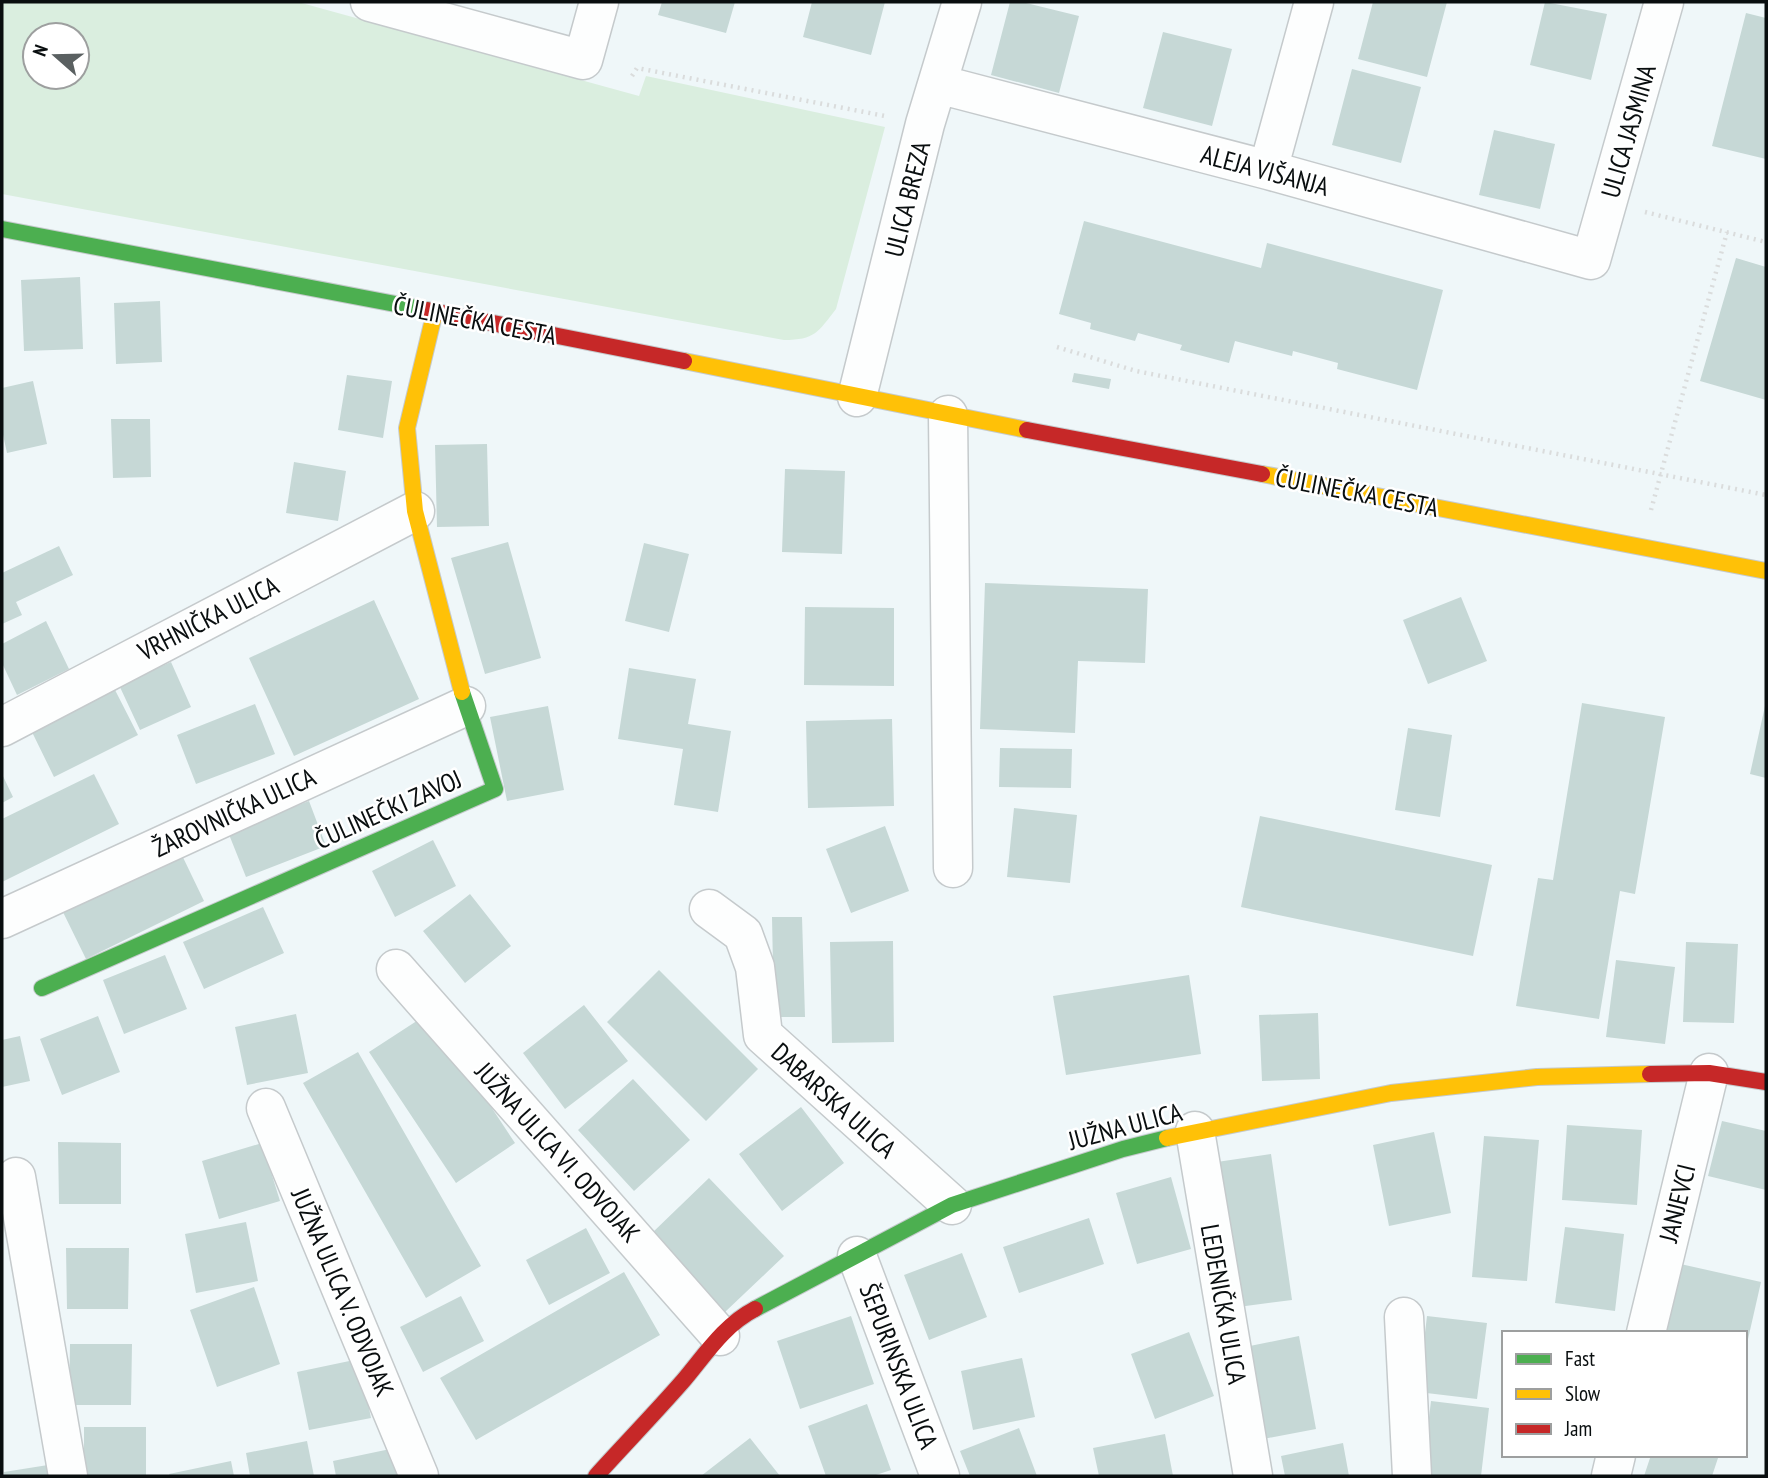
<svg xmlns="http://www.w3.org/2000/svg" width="1768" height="1478" viewBox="0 0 1768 1478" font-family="'PT Sans Narrow',sans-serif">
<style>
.green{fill:#daeedf;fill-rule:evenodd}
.building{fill:#c6d8d6}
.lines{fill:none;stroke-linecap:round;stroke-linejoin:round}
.street-casing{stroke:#c5cacc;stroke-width:41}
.fast-casing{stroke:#c5cacc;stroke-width:18}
.slow-casing{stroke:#c5cacc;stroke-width:18}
.jam-casing{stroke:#c5cacc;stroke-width:18}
.path{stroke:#dadcdc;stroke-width:4.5;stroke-dasharray:2 5;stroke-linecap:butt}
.street{stroke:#fdfefe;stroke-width:38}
.fast{stroke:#4caf50;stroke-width:16}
.slow{stroke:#ffc107;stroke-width:16}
.jam{stroke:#c62828;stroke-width:16}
.labels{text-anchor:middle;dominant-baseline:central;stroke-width:5;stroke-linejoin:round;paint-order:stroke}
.street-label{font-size:26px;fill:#090e0f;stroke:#fff}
</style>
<rect width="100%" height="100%" fill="#eff7f9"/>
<path class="green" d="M 2,2 L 298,2 L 639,96 L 646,76 L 885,127 L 836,309 C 818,332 815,340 784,340 L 2,194 ZM 35,35 L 77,35 L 77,77 L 35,77 Z"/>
<path class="building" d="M 662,2 L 735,2 L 726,33 L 658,15 Z
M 812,2 L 885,2 L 871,55 L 803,37 Z
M 1010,2 L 1022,2 L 1079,16 L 1059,93 L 991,75 Z
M 1373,2 L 1447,2 L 1427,77 L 1358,59 Z
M 1545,2 L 1607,14 L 1591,80 L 1530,65 Z
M 1746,13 L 1766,18 L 1766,159 L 1712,146 Z
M 1163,32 L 1232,49 L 1212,126 L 1143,108 Z
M 1352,69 L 1421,87 L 1401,163 L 1332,145 Z
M 1494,130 L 1555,144 L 1540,209 L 1479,195 Z
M 1084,221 L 1261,268 L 1267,243 L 1443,290 L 1417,390 L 1337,369 L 1338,363 L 1293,351 L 1292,356 L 1235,341 L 1229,363 L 1180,350 L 1182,345 L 1138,333 L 1135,341 L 1090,329 L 1091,323 L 1059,314 Z
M 1736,258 L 1766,267 L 1766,400 L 1700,381 Z
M 80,277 L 83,349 L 24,351 L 21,280 Z
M 160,301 L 162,362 L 116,364 L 114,303 Z
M 1074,373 L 1111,379 L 1109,389 L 1072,382 Z
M 347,375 L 392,381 L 383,438 L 338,430 Z
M 33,381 L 47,444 L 7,453 L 2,430 L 2,388 Z
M 111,419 L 150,419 L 151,477 L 113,478 Z
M 487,444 L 489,526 L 437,527 L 435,445 Z
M 294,462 L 346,471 L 338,521 L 286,513 Z
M 785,469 L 845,471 L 842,554 L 782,552 Z
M 508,542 L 541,658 L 485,674 L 451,558 Z
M 644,543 L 689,554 L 669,632 L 625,621 Z
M 59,546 L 73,575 L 16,602 L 22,615 L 2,624 L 2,573 Z
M 985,583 L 1148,589 L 1145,663 L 1078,661 L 1075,733 L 980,729 Z
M 1461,597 L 1487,661 L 1428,684 L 1403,620 Z
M 374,600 L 419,699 L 294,756 L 249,658 Z
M 805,607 L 894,608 L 894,686 L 804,685 Z
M 46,621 L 69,669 L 17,695 L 2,663 L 2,644 Z
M 171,662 L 191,707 L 140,730 L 119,685 Z
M 629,668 L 696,679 L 688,724 L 731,731 L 718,812 L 674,805 L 683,749 L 618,739 Z
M 115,690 L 138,735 L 54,777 L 32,732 Z
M 1582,703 L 1665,717 L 1635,894 L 1620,891 L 1599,1019 L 1516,1006 L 1538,878 L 1553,880 Z
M 255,704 L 275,754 L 196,784 L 177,735 Z
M 548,706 L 564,790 L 507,801 L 490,717 Z
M 1765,706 L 1766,706 L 1766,778 L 1750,774 Z
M 892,719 L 894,806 L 808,808 L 806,721 Z
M 1408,728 L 1452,735 L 1440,817 L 1395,810 Z
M 1000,748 L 1072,749 L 1071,788 L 999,787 Z
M 2,774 L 13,797 L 2,803 Z
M 94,774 L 119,824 L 2,882 L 2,819 Z
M 309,801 L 326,846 L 246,877 L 228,832 Z
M 1014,808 L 1077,815 L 1070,883 L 1007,877 Z
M 1260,816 L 1492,865 L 1473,956 L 1241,907 Z
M 885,826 L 909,891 L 851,913 L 826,849 Z
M 433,840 L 456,886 L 395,917 L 372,871 Z
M 178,847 L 204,901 L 86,959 L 60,906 Z
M 470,894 L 511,946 L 465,983 L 423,931 Z
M 263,907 L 284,953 L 204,989 L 183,942 Z
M 772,917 L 802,917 L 805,1017 L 774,1017 Z
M 893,941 L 894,1042 L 832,1043 L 830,942 Z
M 1686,942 L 1738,944 L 1734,1023 L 1683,1022 Z
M 165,955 L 187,1009 L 124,1034 L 103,980 Z
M 1616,960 L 1675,967 L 1665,1044 L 1606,1037 Z
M 659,970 L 758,1069 L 706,1121 L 607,1022 Z
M 1189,975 L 1201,1054 L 1066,1075 L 1053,996 Z
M 584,1005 L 628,1061 L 565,1109 L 523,1053 Z
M 429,1013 L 515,1143 L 456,1183 L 369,1052 Z
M 1318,1013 L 1320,1079 L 1262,1081 L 1259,1015 Z
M 296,1014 L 308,1073 L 247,1085 L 235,1027 Z
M 98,1016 L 120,1072 L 62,1095 L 40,1039 Z
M 20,1036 L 30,1081 L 2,1087 L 2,1040 Z
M 358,1052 L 481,1266 L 426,1298 L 303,1083 Z
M 633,1079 L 690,1140 L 634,1191 L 578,1130 Z
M 801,1107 L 844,1163 L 782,1211 L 739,1154 Z
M 1722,1121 L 1766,1131 L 1766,1190 L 1708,1176 Z
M 1567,1125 L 1642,1130 L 1637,1205 L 1562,1200 Z
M 1434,1132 L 1451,1213 L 1389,1226 L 1373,1145 Z
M 1484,1136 L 1539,1140 L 1527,1281 L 1472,1277 Z
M 58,1142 L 121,1143 L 121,1204 L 59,1204 Z
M 262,1143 L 280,1201 L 219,1219 L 202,1161 Z
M 1271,1154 L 1292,1300 L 1238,1307 L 1217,1162 Z
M 1171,1177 L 1191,1249 L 1137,1264 L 1116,1193 Z
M 709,1178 L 784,1256 L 725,1312 L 651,1234 Z
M 1089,1218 L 1104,1264 L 1019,1293 L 1003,1247 Z
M 246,1222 L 258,1281 L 196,1293 L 185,1234 Z
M 1565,1227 L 1624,1234 L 1615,1311 L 1555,1303 Z
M 586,1228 L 610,1273 L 549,1305 L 526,1260 Z
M 66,1248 L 129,1248 L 128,1309 L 67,1309 Z
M 962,1253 L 987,1317 L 929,1340 L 904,1275 Z
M 1676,1263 L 1761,1282 L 1746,1348 L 1745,1333 L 1660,1333 Z
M 624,1272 L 660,1335 L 476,1440 L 440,1378 Z
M 254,1287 L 280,1364 L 217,1387 L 190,1310 Z
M 461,1296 L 484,1341 L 423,1372 L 400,1327 Z
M 851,1316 L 874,1384 L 800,1409 L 777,1341 Z
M 1427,1316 L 1487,1323 L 1477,1399 L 1418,1392 Z
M 1189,1332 L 1214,1396 L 1155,1419 L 1131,1354 Z
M 1299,1336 L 1316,1429 L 1258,1440 L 1240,1348 Z
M 70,1344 L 132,1344 L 131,1405 L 69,1405 Z
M 1022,1358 L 1035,1417 L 973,1430 L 961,1371 Z
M 359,1359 L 371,1418 L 309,1430 L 297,1372 Z
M 1431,1401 L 1489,1408 L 1481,1476 L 1422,1476 Z
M 867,1404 L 891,1470 L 873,1476 L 826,1476 L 808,1426 Z
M 84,1427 L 146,1427 L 146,1476 L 84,1476 Z
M 1019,1428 L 1037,1476 L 970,1476 L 960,1451 Z
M 1165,1434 L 1173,1476 L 1099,1476 L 1093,1448 Z
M 750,1438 L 780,1476 L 701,1476 Z
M 307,1441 L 314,1476 L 250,1476 L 246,1453 Z
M 1343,1443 L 1349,1476 L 1285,1476 L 1281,1456 Z
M 395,1448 L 400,1476 L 336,1476 L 333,1461 Z
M 1651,1455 L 1719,1455 L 1712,1476 L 1644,1476 Z
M 231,1461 L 234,1476 L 170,1476 L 169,1474 Z
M 48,1465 L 50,1476 L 4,1476 L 4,1472 Z"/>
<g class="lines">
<g class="street-casing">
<path id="street" d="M 370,2 L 583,60 L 599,2
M 938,84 L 1268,170 L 1591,260 L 1664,2
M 1268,170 L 1314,2
M 857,397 L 925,124 L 962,2
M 948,415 L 953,868
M 2,727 L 415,511
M 709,909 L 743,934 L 755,967 L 763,1035 L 952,1205
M 2,919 L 466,706
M 396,969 L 720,1336
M 266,1108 L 419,1476
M 1195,1131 L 1253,1476
M 16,1177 L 68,1476
M 857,1256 L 940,1476
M 1404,1317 L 1412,1476
M 1646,1333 L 1709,1073
M 1611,1476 L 1616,1455"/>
</g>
<g class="fast-casing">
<path id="fast" d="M 2,229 L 427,310
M 42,988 L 495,789 L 462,692
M 755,1309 L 952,1205 L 1123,1149 L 1167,1138"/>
</g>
<g class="slow-casing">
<path id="slow" d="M 435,311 L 407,428 L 415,511 L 462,692
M 684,361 L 1027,430
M 1262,474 L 1766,571
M 1167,1138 L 1391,1093 L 1537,1077 L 1650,1074"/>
</g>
<g class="jam-casing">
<path id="jam" d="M 427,310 L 684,361
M 1027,430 L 1262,474
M 1650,1074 L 1709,1073 L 1766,1082
M 596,1476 C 625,1444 655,1413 683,1381 C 705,1355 724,1325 755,1309"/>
</g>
<path class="path" d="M 632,76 L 637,68 L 885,116
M 1645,212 L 1766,242
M 1057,347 L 1136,371 L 1766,495
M 1651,510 L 1727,232"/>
<use href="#street" class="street"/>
<use href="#fast" class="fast"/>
<use href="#slow" class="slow"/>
<use href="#jam" class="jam"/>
</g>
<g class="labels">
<g class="street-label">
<text transform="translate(1628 131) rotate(-74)">ULICA JASMINA</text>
<text transform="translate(1265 170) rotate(15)">ALEJA VIŠANJA</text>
<text transform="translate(907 199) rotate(-76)">ULICA BREZA</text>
<text transform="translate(475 320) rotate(11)">ČULINEČKA CESTA</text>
<text transform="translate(1357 492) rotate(11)">ČULINEČKA CESTA</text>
<text transform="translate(208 618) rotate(-27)">VRHNIČKA ULICA</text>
<text transform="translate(388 809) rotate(-24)">ČULINEČKI ZAVOJ</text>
<text transform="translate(234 812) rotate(-25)">ŽAROVNIČKA ULICA</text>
<text transform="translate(834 1100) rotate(42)">DABARSKA ULICA</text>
<text transform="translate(1125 1126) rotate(-15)">JUŽNA ULICA</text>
<text transform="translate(558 1152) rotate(48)">JUŽNA ULICA VI. ODVOJAK</text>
<text transform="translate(1677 1203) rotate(-76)">JANJEVCI</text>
<text transform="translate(343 1292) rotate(67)">JUŽNA ULICA V. ODVOJAK</text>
<text transform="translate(1224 1304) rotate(80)">LEDENIČKA ULICA</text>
<text transform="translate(899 1366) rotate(69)">ŠEPURINSKA ULICA</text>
</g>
</g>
<rect width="1768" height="1478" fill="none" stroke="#090e0f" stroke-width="7"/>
<rect x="1502" y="1331" width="245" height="126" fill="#ffffff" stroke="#9d9f9f" stroke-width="2"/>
<rect x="1516" y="1354" width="35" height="10" fill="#4caf50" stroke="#9d9f9f" stroke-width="2"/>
<text x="1565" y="1366" font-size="21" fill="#090e0f">Fast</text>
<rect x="1516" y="1389" width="35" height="10" fill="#ffc107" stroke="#9d9f9f" stroke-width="2"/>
<text x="1565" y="1401" font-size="21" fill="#090e0f">Slow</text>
<rect x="1516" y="1424" width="35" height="10" fill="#c62828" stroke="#9d9f9f" stroke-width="2"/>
<text x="1565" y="1436" font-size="21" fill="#090e0f">Jam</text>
<g transform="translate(56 56) rotate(290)"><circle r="33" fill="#ffffff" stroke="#9d9f9f" stroke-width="2"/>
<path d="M0-5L12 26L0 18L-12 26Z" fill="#5a6061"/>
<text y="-10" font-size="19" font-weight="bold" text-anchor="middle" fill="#090e0f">N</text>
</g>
</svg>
